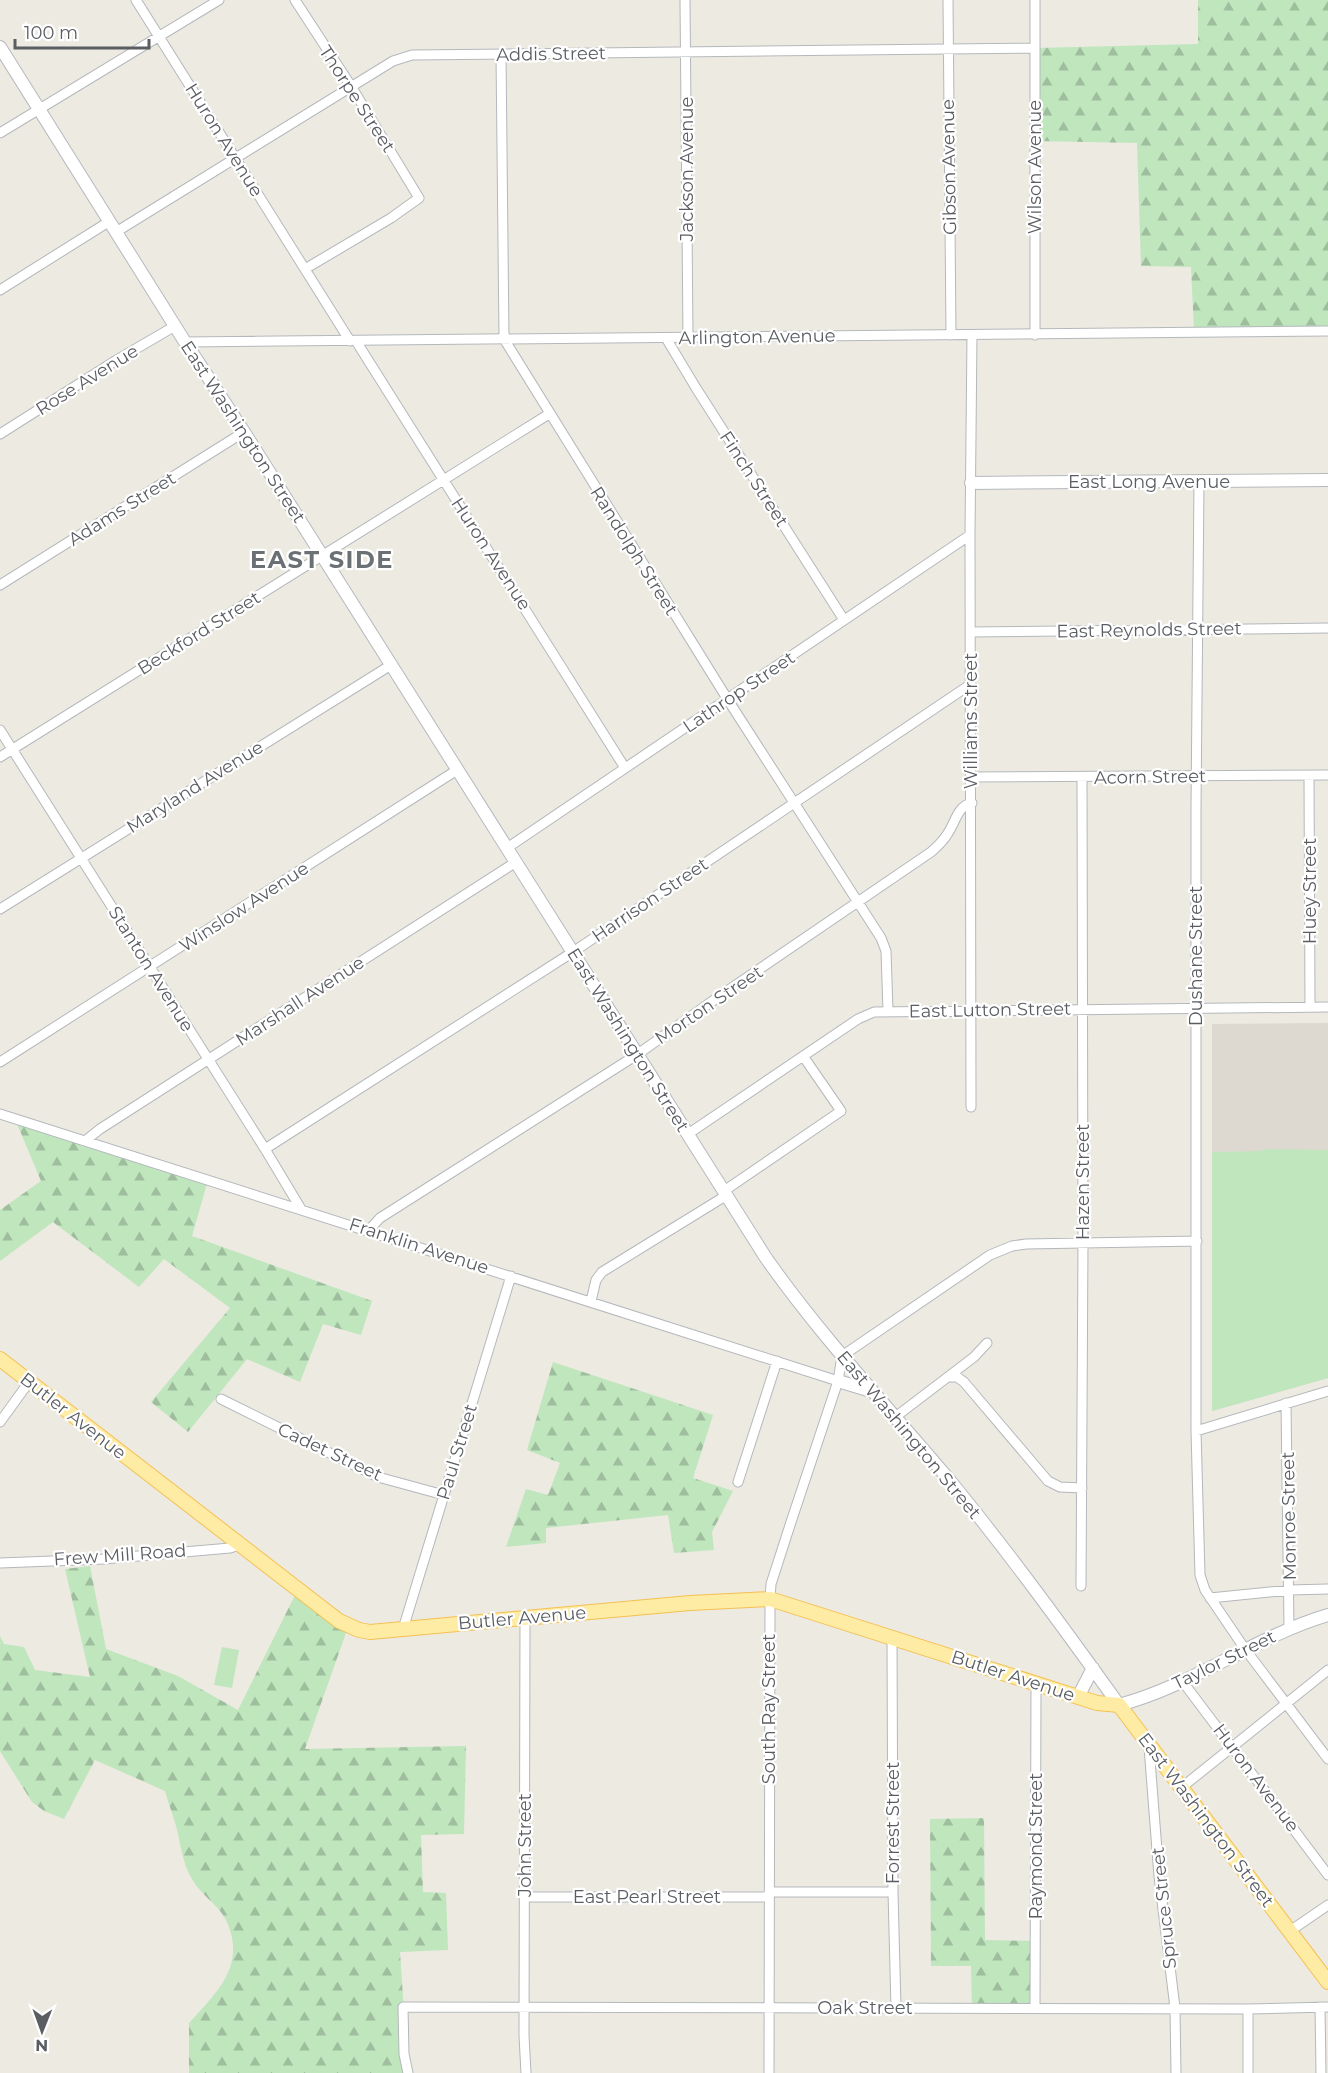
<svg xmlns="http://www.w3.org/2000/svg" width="1328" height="2073" viewBox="0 0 1328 2073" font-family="Montserrat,sans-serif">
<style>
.education{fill:#ddd9d0}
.forest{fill:url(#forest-firs)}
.park{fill:#bfe6bd}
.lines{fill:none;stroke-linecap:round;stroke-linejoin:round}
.street-casing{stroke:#b4b8bc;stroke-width:11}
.secondary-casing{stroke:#b5b9be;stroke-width:14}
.primary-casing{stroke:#f4c053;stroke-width:16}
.street{stroke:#fff;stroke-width:9}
.secondary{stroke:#fff;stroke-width:12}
.primary{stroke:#ffeca4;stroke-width:14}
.labels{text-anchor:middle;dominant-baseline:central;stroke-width:4.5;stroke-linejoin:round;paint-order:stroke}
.street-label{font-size:18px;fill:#5a5e63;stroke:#fff}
.district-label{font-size:24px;font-weight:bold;letter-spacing:1.5px;fill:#6b7075;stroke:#fff}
</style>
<defs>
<pattern id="forest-firs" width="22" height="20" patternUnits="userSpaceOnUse" patternTransform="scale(1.5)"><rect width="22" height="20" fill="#bfe6bd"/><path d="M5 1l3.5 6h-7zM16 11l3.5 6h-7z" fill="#9ebe9d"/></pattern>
</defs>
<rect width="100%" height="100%" fill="#edeae1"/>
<path class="education" d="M 1328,1023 L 1328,1378 L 1212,1411 L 1212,1024 Z"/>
<path class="forest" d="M 1198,0 L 1328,0 L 1328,331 L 1194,331 L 1191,267 L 1141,266 L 1137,143 L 1035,141 L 1035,48 L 1198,44 Z
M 15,1119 L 208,1180 L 192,1236 L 372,1301 L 361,1335 L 323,1324 L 300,1382 L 247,1359 L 188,1432 L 151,1402 L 230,1308 L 164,1259 L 139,1287 L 53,1222 L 0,1261 L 0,1210 L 41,1181 Z
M 553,1362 L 713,1415 L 693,1478 L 733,1491 L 712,1532 L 714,1550 L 674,1553 L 668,1515 L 546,1528 L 546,1543 L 506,1547 L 526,1489 L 548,1495 L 560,1463 L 527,1450 Z
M 90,1566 L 106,1649 L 178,1676 L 238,1710 L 298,1589 L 348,1627 L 305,1749 L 466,1746 L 464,1834 L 421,1835 L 423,1892 L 446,1893 L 448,1950 L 400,1952 L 408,2073 L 189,2073 L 189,2023 C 218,1991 248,1964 225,1918 C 217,1904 200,1894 192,1879 C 182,1863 181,1844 176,1826 C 173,1814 168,1803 165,1791 L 95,1760 L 64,1819 L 44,1811 L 32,1802 L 0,1751 L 0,1636 L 4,1644 L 24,1647 L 35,1670 L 90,1677 L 65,1569 Z
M 984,1818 L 985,1940 L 1036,1941 L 1035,2008 L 972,2008 L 971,1966 L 931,1966 L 930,1819 Z"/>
<path class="park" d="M 1267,1149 L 1328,1150 L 1328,1378 L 1212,1411 L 1212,1152 L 1261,1151 Z
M 222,1647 L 239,1650 L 232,1688 L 214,1685 Z"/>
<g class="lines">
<g class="street-casing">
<path id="street" d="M 136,0 L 350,341
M 295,0 L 351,86 L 419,198 L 391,218 L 305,269
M 685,0 L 688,337
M 948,0 L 951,335
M 1035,0 L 1035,335
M 501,54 L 504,339 L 728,700 L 881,938 L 886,951 L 888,1011
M 0,133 L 219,0
M 116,232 L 393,61 L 412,55 L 1035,48
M 0,290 L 110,221
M 666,338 L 696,388 L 844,620
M 356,341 L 625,768
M 185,342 L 1328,331
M 0,434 L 115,361 L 175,326
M 1199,482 L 1196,809 L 1196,1431 L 1200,1575 L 1205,1590 L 1245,1649 L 1328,1759
M 0,585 L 244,432
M 970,632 L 1328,628
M 0,730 L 265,1149 L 301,1209
M 0,757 L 549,414
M 1309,776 L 1310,1007
M 971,777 L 1328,775
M 507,848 L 970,535
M 0,909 L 391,665
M 0,1062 L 457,770
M 971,1107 L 970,535 L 972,335
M 0,1114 L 838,1381
M 688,1134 L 858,1019 L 874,1012 L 1328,1007
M 85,1141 L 100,1129 L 516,862
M 265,1149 L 573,952 L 971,684
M 724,1191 L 841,1111 L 803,1056
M 369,1230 L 380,1218 L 638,1054 L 714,1000 L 931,852 C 938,846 944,840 948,833 C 955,823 958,805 972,803
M 591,1301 L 596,1280 L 602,1272 L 727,1195
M 948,1377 L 957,1377 L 964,1382 L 1048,1481 L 1060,1487 L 1082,1488
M 221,1399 L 366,1471 L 378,1477 L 444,1495
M 1286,1403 L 1289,1628
M 894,1418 L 974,1357 L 987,1343
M 0,1422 L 29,1382
M 1196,1431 L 1328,1391
M 738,1482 L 777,1361
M 0,1563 L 104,1559 L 230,1548 L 240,1545
M 1081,1586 L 1083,1242 L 1082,777
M 1210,1598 L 1290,1590 L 1328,1589
M 525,1618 L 524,2036 L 526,2073
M 403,1629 L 511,1276
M 892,1637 L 893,1892 L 896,2008
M 1183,1682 L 1328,1875
M 1149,1747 L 1159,1876 L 1175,2008 L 1176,2073
M 1181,1788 L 1328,1670
M 769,1892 L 893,1892
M 525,1897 L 769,1897
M 1290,1931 L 1328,1905
M 1320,2007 L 1321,2073
M 1035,2008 L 1036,1684
M 1248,2009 L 1248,2073
M 408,2073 L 404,2054 L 403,2007 L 1248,2009 L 1328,2007
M 769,2073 L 770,1599 L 771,1584 L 791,1522 L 838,1381 L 842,1356 L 990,1255 L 1012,1246 L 1026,1244 L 1197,1241"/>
</g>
<g class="secondary-casing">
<path id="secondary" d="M 0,47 L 185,342 L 244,432 L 766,1258 C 820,1335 885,1404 946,1476 C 1007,1550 1063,1627 1119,1705 C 1194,1685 1254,1637 1328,1615
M 971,483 L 1328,480
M 838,1381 L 871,1391
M 1078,1697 L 1093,1668"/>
</g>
<g class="primary-casing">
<path id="primary" d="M 0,1359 L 339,1621 L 359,1630 L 370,1632 L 690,1603 L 770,1599 L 1097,1703 L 1119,1705 L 1328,1982"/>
</g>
<use href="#street" class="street"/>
<use href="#secondary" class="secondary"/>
<use href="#primary" class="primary"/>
</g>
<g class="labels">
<g class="street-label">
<text transform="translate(551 54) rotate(-1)">Addis Street</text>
<text transform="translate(357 99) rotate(57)">Thorpe Street</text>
<text transform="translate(224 140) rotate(58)">Huron Avenue</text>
<text transform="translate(949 167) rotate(-91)">Gibson Avenue</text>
<text transform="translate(1035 167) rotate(-90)">Wilson Avenue</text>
<text transform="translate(687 169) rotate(-90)">Jackson Avenue</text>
<text transform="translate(757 337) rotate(-1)">Arlington Avenue</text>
<text transform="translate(87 380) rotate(-32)">Rose Avenue</text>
<text transform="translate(243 432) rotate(57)">East Washington Street</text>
<text transform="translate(754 479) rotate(57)">Finch Street</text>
<text x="1149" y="482">East Long Avenue</text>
<text transform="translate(122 509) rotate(-32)">Adams Street</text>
<text transform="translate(634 551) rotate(58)">Randolph Street</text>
<text transform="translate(491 554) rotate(57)">Huron Avenue</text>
<text transform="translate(1149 630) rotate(-1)">East Reynolds Street</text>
<text transform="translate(199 633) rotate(-32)">Beckford Street</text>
<text transform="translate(739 692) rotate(-34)">Lathrop Street</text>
<text transform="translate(971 721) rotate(-90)">Williams Street</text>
<text transform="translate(1150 777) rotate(-1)">Acorn Street</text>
<text transform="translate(195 787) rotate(-32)">Maryland Avenue</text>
<text transform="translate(1310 891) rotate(-90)">Huey Street</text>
<text transform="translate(650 900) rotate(-34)">Harrison Street</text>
<text transform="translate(244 907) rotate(-33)">Winslow Avenue</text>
<text transform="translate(1196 956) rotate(-90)">Dushane Street</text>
<text transform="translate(151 969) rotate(58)">Stanton Avenue</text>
<text transform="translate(300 1001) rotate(-33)">Marshall Avenue</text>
<text transform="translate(709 1005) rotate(-34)">Morton Street</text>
<text transform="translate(990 1010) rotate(-1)">East Lutton Street</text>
<text transform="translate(628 1040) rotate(58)">East Washington Street</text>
<text transform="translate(1083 1182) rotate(-90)">Hazen Street</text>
<text transform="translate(419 1246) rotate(18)">Franklin Avenue</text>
<text transform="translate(73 1416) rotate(38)">Butler Avenue</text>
<text transform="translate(909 1435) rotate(50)">East Washington Street</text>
<text transform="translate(330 1452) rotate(25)">Cadet Street</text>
<text transform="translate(457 1452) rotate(-73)">Paul Street</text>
<text transform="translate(1289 1516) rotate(-91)">Monroe Street</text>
<text transform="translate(120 1555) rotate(-4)">Frew Mill Road</text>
<text transform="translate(522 1618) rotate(-5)">Butler Avenue</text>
<text transform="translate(1224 1660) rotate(-26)">Taylor Street</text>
<text transform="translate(1013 1676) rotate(18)">Butler Avenue</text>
<text transform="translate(769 1709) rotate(-90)">South Ray Street</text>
<text transform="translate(1256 1778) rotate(53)">Huron Avenue</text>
<text transform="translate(1206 1820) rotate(53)">East Washington Street</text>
<text transform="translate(893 1823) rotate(-90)">Forrest Street</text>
<text transform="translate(525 1845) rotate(-90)">John Street</text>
<text transform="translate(1036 1846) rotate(-90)">Raymond Street</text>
<text x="647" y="1897">East Pearl Street</text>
<text transform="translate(1164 1908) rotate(-96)">Spruce Street</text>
<text x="865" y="2008">Oak Street</text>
</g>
<g class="district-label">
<text x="322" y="559">EAST SIDE</text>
</g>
</g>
<g transform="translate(42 2031) rotate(181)" stroke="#ffffff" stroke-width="4.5" paint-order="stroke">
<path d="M0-4.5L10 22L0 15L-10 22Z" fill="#5a5e63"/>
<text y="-9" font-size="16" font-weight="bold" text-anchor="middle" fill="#5a5e63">N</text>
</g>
<path d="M15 39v9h134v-9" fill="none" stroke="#5a5e63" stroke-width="3"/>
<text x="24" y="39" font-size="18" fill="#5a5e63" stroke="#ffffff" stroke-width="4.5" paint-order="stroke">100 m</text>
</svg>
